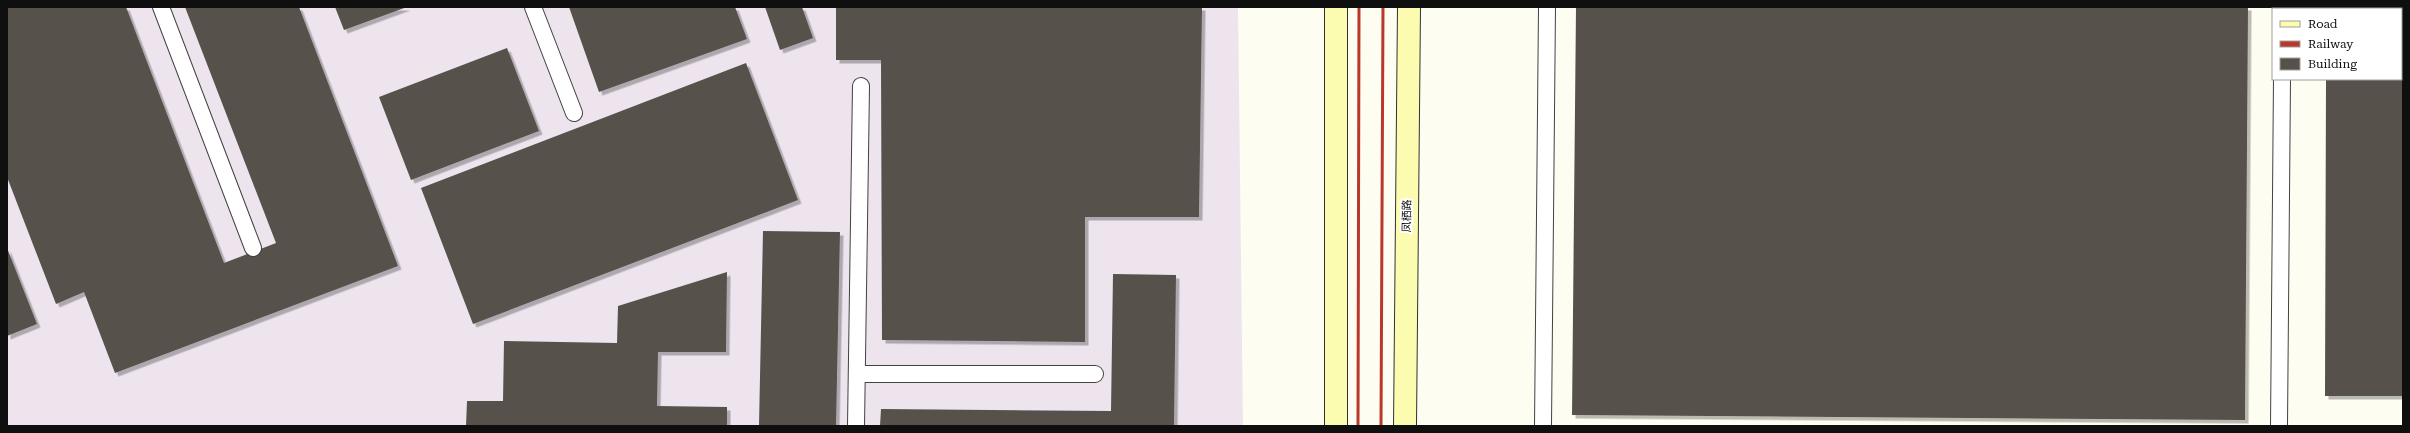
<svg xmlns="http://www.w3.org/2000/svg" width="2410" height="433" viewBox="0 0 2410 433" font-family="'Roboto Serif','Noto Sans SC',serif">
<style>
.industrial{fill:#ede4ed}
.building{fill:#57514c;filter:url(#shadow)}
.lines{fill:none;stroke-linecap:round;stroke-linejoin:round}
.service-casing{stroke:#424242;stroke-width:18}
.secondary-casing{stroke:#313131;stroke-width:24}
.service{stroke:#fff;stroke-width:16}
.secondary{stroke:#fbfcaf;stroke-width:22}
.rail{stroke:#ba372c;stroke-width:3}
.labels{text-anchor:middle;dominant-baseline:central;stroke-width:4;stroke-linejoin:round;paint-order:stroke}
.street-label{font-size:11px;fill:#0f0f0f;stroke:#fff}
</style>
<defs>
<filter id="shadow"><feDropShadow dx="3.5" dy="3.5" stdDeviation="0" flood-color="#0004"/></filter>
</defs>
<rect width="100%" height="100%" fill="#fefdf1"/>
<path class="industrial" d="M 7,7 L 1238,7 L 1243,426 L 7,426 Z"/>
<path class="building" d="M 7,7 L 126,7 L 224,263 L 276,243 L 185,7 L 299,7 L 398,266 L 115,373 L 84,292 L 56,304 L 7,177 Z
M 335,7 L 407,7 L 344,30 Z
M 569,7 L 735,7 L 747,39 L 599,92 Z
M 765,7 L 802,7 L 813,38 L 780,50 Z
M 836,7 L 1202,7 L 1199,217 L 1085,217 L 1085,342 L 882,340 L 881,60 L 836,60 Z
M 1576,7 L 2248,7 L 2245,420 L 1572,415 Z
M 2326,7 L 2403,7 L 2403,396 L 2325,396 L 2326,79 L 2401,79 L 2401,9 L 2326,9 Z
M 507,48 L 539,131 L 411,180 L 379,97 Z
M 746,63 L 798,200 L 473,324 L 421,188 Z
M 763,231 L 840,232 L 836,426 L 759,426 Z
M 7,248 L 37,324 L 7,336 Z
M 727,272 L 726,352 L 658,352 L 657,406 L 727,407 L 727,426 L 466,426 L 467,401 L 503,401 L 504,341 L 617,343 L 618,306 Z
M 1113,274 L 1176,275 L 1174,426 L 880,426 L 881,409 L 1111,411 Z"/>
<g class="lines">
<g class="service-casing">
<path id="service" d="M 161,7 L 253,248
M 533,7 L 574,113
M 2282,9 L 2282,7
M 857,374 L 1095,374
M 856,426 L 861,86
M 1543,426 L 1547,7
M 2279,426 L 2282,79"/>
</g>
<g class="secondary-casing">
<path id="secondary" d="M 1336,426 L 1336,7
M 1405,426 L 1409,7"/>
</g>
<use href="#service" class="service"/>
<use href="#secondary" class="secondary"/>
<path class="rail" d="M 1358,426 L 1359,7
M 1381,426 L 1383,7"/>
</g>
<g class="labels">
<g class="street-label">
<text transform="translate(1407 216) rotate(-89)">凤栖路</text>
</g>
</g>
<rect width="2410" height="433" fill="none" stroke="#0f0f0f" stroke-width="16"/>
<rect x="2272" y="8" width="130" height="72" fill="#ffffff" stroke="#9f9f9f"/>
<rect x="2280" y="21" width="20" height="6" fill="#fbfcaf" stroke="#9f9f9f"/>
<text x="2308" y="28" font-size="12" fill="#0f0f0f">Road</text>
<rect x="2280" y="41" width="20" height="6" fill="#ba372c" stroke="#9f9f9f"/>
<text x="2308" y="48" font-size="12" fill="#0f0f0f">Railway</text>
<rect x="2280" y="58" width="20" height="12" fill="#57514c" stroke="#9f9f9f"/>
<text x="2308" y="68" font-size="12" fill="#0f0f0f">Building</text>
</svg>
